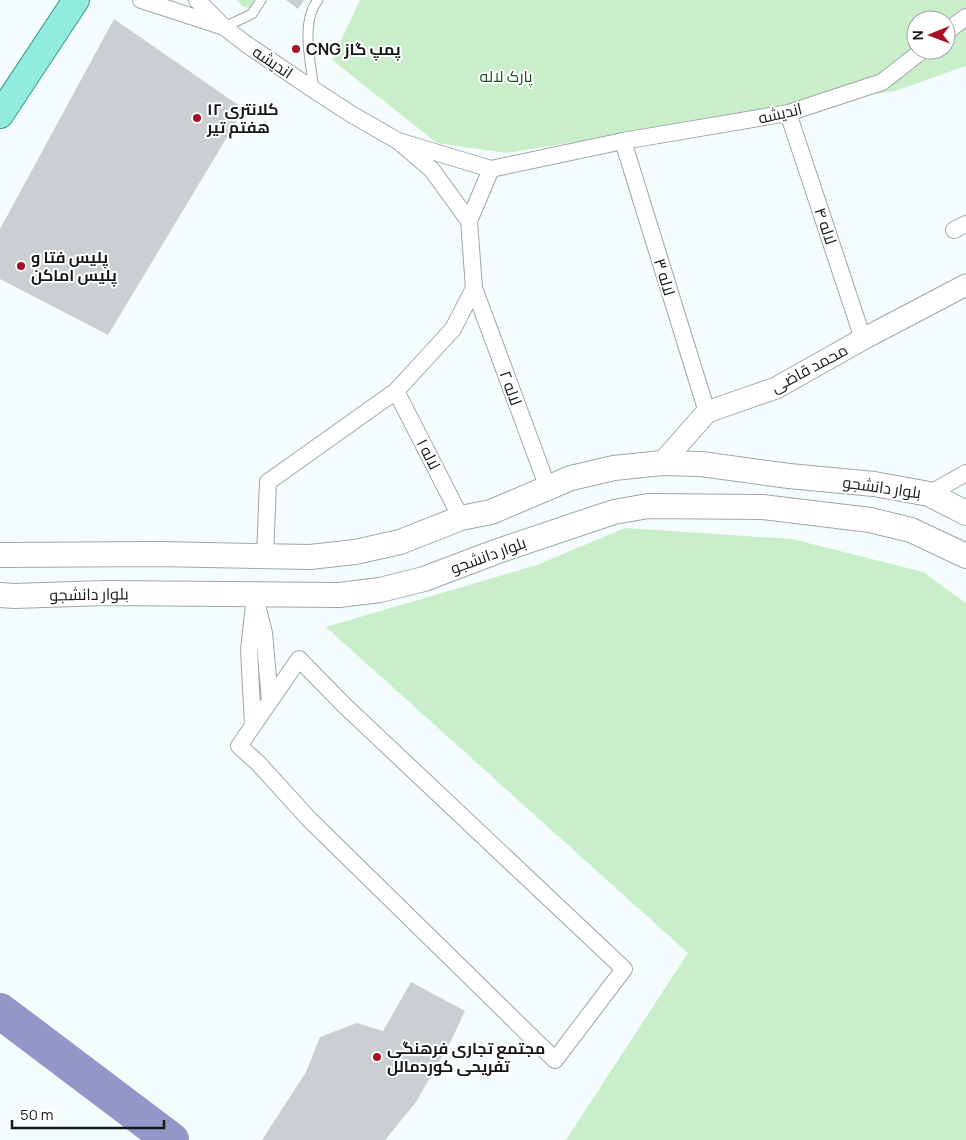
<svg xmlns="http://www.w3.org/2000/svg" width="966" height="1140" viewBox="0 0 966 1140" font-family="Manrope,Cairo,sans-serif">
<style>
.green{fill:#c9efca;fill-rule:evenodd}
.lines{fill:none;stroke-linecap:round;stroke-linejoin:round}
.river{stroke:#9297c8;stroke-width:36}
.building{fill:#cacfd3}
.service-casing{stroke:#a0a7a9;stroke-width:11}
.minor-casing{stroke:#a0a7a9;stroke-width:18}
.tertiary-casing{stroke:#a0a7a9;stroke-width:23}
.secondary-casing{stroke:#a0a7a9;stroke-width:26}
.primary-casing{stroke:#369a89;stroke-width:28}
.service{stroke:#fff;stroke-width:9}
.minor{stroke:#fff;stroke-width:16}
.tertiary{stroke:#fff;stroke-width:21}
.secondary{stroke:#fff;stroke-width:24}
.primary{stroke:#91ecdd;stroke-width:26}
.poi-dot{fill:#a8112a;stroke:#fff;stroke-width:2}
.labels{text-anchor:middle;dominant-baseline:central;stroke-width:4;stroke-linejoin:round;paint-order:stroke}
.poi-label{font-size:16px;font-weight:bold;fill:#151818;stroke:#fff;text-anchor:start}
.street-label{font-size:16px;fill:#151818;stroke:#fff}
.park-label{font-size:16px;fill:#1b5623;stroke:#fff}
</style>
<rect width="100%" height="100%" fill="#f4fcfd"/>
<path class="green" d="M 237,0 L 260,0 L 255,10 L 242,6 Z
M 360,0 L 966,0 L 966,66 L 895,91 L 506,153 L 437,143 L 332,60 ZM 916,20 L 946,20 L 946,50 L 916,50 Z
M 625,528 L 792,539 L 923,572 L 966,603 L 966,1140 L 566,1140 L 688,953 L 326,627 L 537,565 Z"/>
<g class="lines">
<path class="river" d="M 0,1011 L 171,1140"/>
</g>
<path class="building" d="M 286,0 L 304,0 L 298,9 Z
M 114,19 L 244,109 L 108,335 L 0,279 L 0,229 Z
M 411,982 L 465,1011 L 451,1041 L 416,1102 L 385,1140 L 262,1140 L 306,1072 L 320,1037 L 357,1023 L 383,1031 Z"/>
<g class="lines">
<g class="service-casing">
<path id="service" d="M 224,27 L 252,14 L 261,0
M 314,90 C 311,63 300,22 318,0"/>
</g>
<g class="minor-casing">
<path id="minor" d="M 141,0 L 224,27 L 246,44 L 314,90 L 351,114 L 398,141
M 197,0 L 223,26
M 946,32 L 966,17
M 788,113 L 863,339
M 398,141 L 491,169 L 469,221 L 432,170 Z
M 623,141 L 707,412
M 491,169 L 623,141 L 788,113 L 882,82 L 923,50
M 954,230 L 966,224
M 474,288 L 548,488
M 396,391 L 461,518
M 929,494 L 966,473
M 265,556 L 268,482 L 396,391 L 453,329 L 474,288 L 469,221
M 258,609 L 264,633 L 270,700
M 299,659 L 344,705 L 624,969 L 555,1060 L 309,819 L 258,763 L 239,746 Z
M 253,726 L 249,650 L 255,595"/>
</g>
<g class="tertiary-casing">
<path id="tertiary" d="M 662,463 L 707,412 L 776,388 L 863,339 L 966,285"/>
</g>
<g class="secondary-casing">
<path id="secondary" d="M 0,555 L 158,554 L 310,557 L 355,552 L 400,542 L 461,518 L 491,512 L 571,478 L 614,468 L 662,463 L 701,464 L 789,476 L 874,484 L 929,494 L 966,513
M 0,595 L 14,596 L 105,593 L 339,595 L 380,590 L 424,579 L 498,551 L 614,512 L 648,506 L 762,507 L 870,520 L 911,530 L 966,556"/>
</g>
<g class="primary-casing">
<path id="primary" d="M 0,115 L 76,0"/>
</g>
<use href="#service" class="service"/>
<use href="#minor" class="minor"/>
<use href="#tertiary" class="tertiary"/>
<use href="#secondary" class="secondary"/>
<use href="#primary" class="primary"/>
</g>
<g class="poi-dot">
<circle cx="296" cy="49" r="5"/>
<circle cx="197" cy="118" r="5"/>
<circle cx="21" cy="266" r="5"/>
<circle cx="377" cy="1057" r="5"/>
</g>
<g class="labels">
<g class="poi-label">
<text x="306" y="49">CNG پمپ گاز</text>
<text x="207" y="109">کلانتری ۱۲<tspan x="207" dy="18">هفتم تیر</tspan></text>
<text x="31" y="257">پلیس فتا و<tspan x="31" dy="18">پلیس اماکن</tspan></text>
<text x="387" y="1048">مجتمع تجاری فرهنگی<tspan x="387" dy="18">تفریحی کوردمالل</tspan></text>
</g>
<g class="street-label">
<text transform="translate(273 62) rotate(34)">اندیشه</text>
<text transform="translate(780 113) rotate(-13)">اندیشه</text>
<text transform="translate(826 226) rotate(71)">لاله ۴</text>
<text transform="translate(665 277) rotate(73)">لاله ۳</text>
<text transform="translate(809 368) rotate(-28)">محمد قاضی</text>
<text transform="translate(511 388) rotate(70)">لاله ۲</text>
<text transform="translate(429 454) rotate(63)">لاله ۱</text>
<text transform="translate(882 487) rotate(8)">بلوار دانشجو</text>
<text transform="translate(488 555) rotate(-20)">بلوار دانشجو</text>
<text transform="translate(89 594) rotate(-1)">بلوار دانشجو</text>
</g>
<g class="park-label">
<text x="506" y="76">پارک لاله</text>
</g>
</g>
<g transform="translate(931 35) rotate(269)"><circle r="24" fill="#ffffff" stroke="#a1a3a3"/>
<path d="M0-4L9 19L0 12L-9 19Z" fill="#a8112a"/>
<text y="-8" font-size="14" font-weight="bold" text-anchor="middle" fill="#151818">N</text>
</g>
<path d="M12 1120v8h152v-8" fill="none" stroke="#151818" stroke-width="2.5"/>
<text x="20" y="1120" font-size="15" fill="#151818" stroke="#ffffff" stroke-width="4" paint-order="stroke">50 m</text>
</svg>
